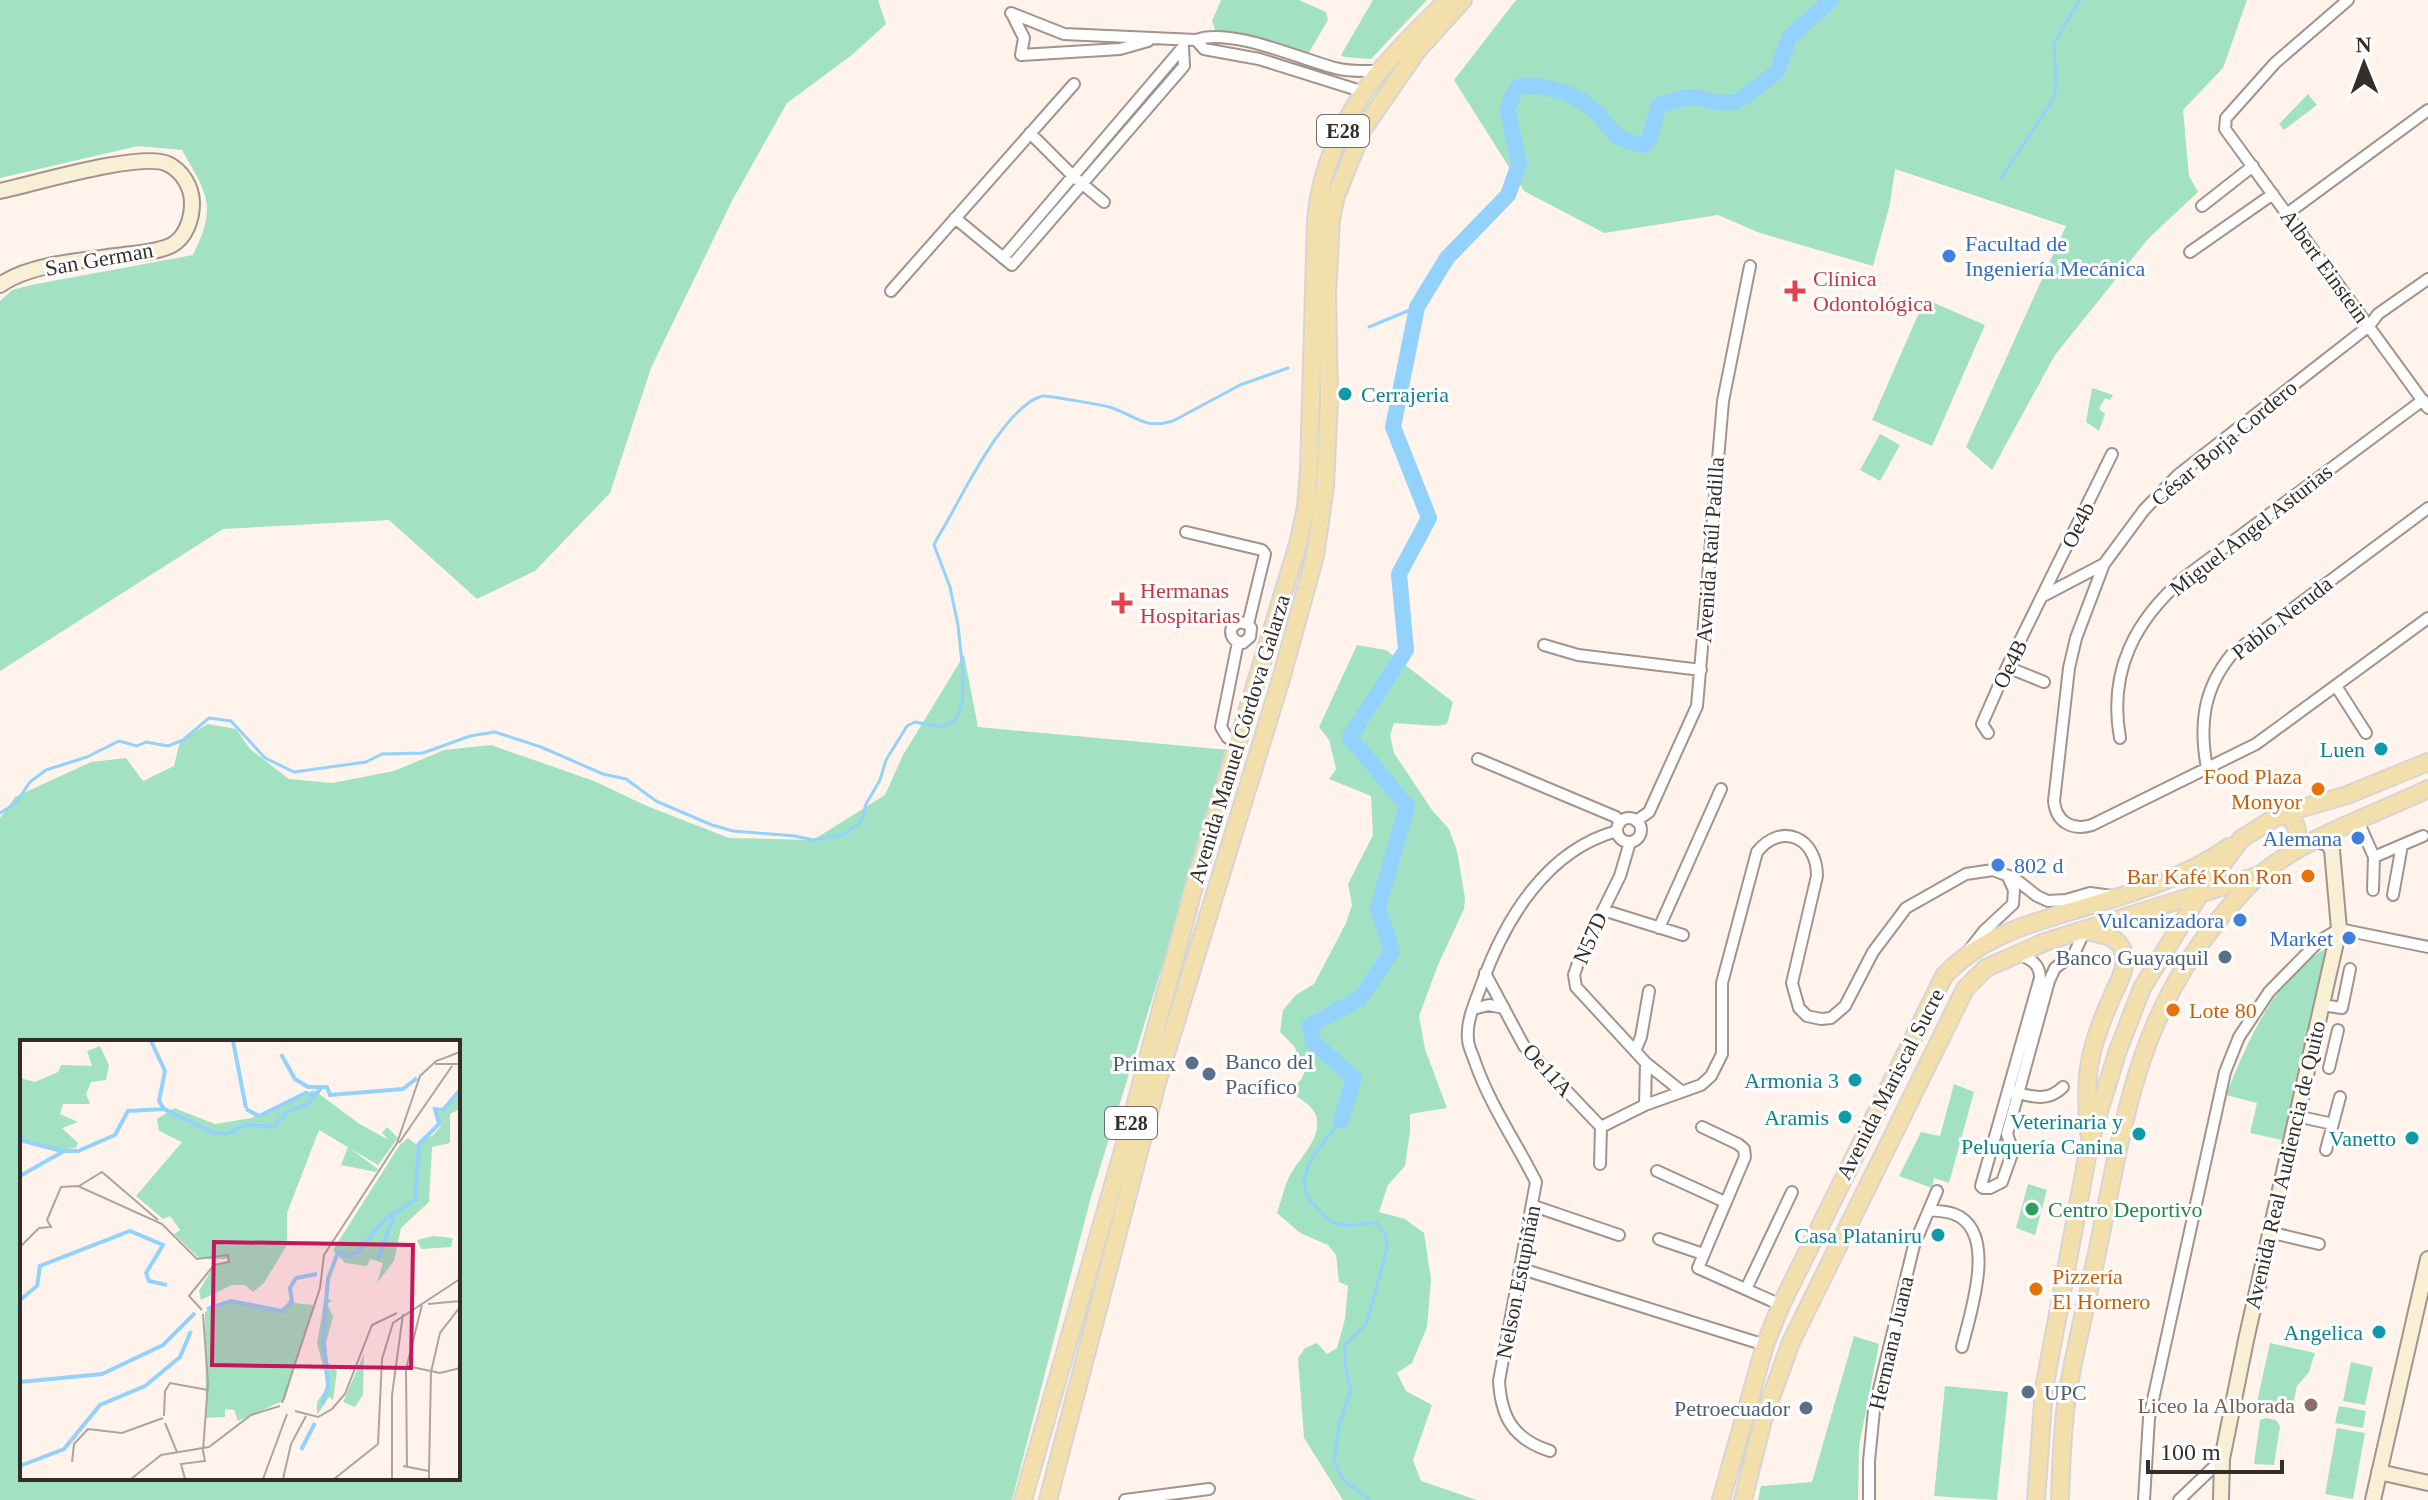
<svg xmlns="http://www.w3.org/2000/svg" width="2428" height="1500" viewBox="0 0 2428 1500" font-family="'Times New Roman',serif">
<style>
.green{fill:#a2e2c2;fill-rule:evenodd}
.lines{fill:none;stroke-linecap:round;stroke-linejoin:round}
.stream{stroke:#92d2fd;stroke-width:3}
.river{stroke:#92d2fd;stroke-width:16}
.street-casing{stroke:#a2948c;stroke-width:14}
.secondary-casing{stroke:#a2948c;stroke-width:18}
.primary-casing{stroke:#d6d5d5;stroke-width:20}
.street{stroke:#fff;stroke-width:10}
.secondary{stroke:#f9efd5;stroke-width:14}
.primary{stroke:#f3dfac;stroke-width:16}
.shop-dot{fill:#3f7fe0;stroke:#fff;stroke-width:3}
.health-dot{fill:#e0444e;stroke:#fff;stroke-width:3}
.culture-dot{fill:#0f9aa8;stroke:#fff;stroke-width:3}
.food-dot{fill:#e8710a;stroke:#fff;stroke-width:3}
.service-dot{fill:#5c6f8a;stroke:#fff;stroke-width:3}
.leisure-dot{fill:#2e9e5b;stroke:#fff;stroke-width:3}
.education-dot{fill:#8d6e63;stroke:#fff;stroke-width:3}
.labels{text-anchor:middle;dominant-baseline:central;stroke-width:6;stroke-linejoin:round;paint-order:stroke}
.shield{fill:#fff;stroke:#716d6b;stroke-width:2}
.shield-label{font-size:20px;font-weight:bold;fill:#342e2b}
.shop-label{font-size:22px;fill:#366cbe;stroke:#fff;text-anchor:end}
.street-label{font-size:22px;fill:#342e2b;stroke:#fff}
.health-label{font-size:22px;fill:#be3a42;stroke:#fff;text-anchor:start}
.culture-label{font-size:22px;fill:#0d838f;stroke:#fff;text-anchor:end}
.food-label{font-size:22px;fill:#c56008;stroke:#fff;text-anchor:end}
.service-label{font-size:22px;fill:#4e5e75;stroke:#fff;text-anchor:end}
.leisure-label{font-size:22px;fill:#27864d;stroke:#fff;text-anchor:start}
.education-label{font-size:22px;fill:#785e54;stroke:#fff;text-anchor:end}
.inset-river{fill:none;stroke:#92d2fd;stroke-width:4}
.inset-road{fill:none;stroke:#aea49f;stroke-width:2}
.view{fill:#c2185b;fill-opacity:0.15;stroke:#c2185b;stroke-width:4}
.inset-edge{fill:none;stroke:#342e2b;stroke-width:4}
</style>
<rect width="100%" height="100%" fill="#fff3ec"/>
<path class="green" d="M 0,0 L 878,0 L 886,24 L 852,55 L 787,103 L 733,199 L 651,368 L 610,493 L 535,571 L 477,599 L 389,520 L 223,529 L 0,671 L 0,301 L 12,290 L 31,285 L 193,255 C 217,206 208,196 182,150 L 138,146 L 0,178 Z
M 1221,0 L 1299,0 L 1326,12 L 1328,20 L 1308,54 L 1215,30 L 1212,21 Z
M 1373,0 L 1427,0 L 1371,59 L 1344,57 L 1341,55 Z
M 1516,0 L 2247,0 L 2223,68 L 2183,110 L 2189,176 L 2198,192 L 2148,239 L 2055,355 L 1992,470 L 1966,447 L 2066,226 L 1895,169 L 1890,204 L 1873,266 L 1760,233 L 1718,215 L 1604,233 L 1524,191 L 1454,80 Z
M 2308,94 L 2317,105 L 2284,130 L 2279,124 Z
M 1925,299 L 1985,325 L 1932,446 L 1872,420 Z
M 2092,388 L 2113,395 L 2110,400 L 2105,398 L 2099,409 L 2105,414 L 2099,431 L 2086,422 Z
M 1880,434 L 1900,445 L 1880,481 L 1860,470 Z
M 1357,645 L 1386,650 L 1453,702 L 1447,724 L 1437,726 L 1394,723 L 1390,735 L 1394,753 L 1432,810 L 1449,829 L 1457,851 L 1465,898 L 1464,909 L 1438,965 L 1419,1016 L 1425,1049 L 1447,1108 L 1410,1114 L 1410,1132 L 1405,1166 L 1388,1185 L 1379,1212 L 1405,1219 L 1424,1233 L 1431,1279 L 1427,1327 L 1412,1363 L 1397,1373 L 1406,1391 L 1432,1405 L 1413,1460 L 1421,1481 L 1477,1500 L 1343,1500 L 1304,1438 L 1298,1358 L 1305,1348 L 1317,1343 L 1327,1354 L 1337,1348 L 1345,1319 L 1348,1286 L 1339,1282 L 1336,1255 L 1328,1245 L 1300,1233 L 1277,1213 C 1281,1201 1284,1188 1289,1177 C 1298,1159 1323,1138 1316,1116 C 1313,1105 1298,1098 1289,1091 L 1301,1080 L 1305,1071 L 1294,1046 L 1280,1032 L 1283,1010 L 1296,995 L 1314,984 L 1346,923 L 1352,905 L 1348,884 L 1373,835 L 1371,796 L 1329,779 L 1336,769 L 1329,740 L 1319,727 Z
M 964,655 L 978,727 L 1229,750 L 1091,1197 L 1012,1500 L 0,1500 L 0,818 L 15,797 L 91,762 L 126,758 L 143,781 L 174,766 L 180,741 L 208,724 L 236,729 L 250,749 L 289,779 L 332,783 L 394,771 L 444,750 L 491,745 L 594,781 L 647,806 L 729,838 L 813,840 L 885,795 L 903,755 ZM 22,1042 L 458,1042 L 458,1478 L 22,1478 Z
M 2326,948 L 2282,1140 L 2250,1133 L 2257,1103 L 2226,1095 C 2248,1040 2273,981 2326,948 Z
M 1954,1084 L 1974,1092 L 1949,1183 L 1934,1178 L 1932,1188 L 1899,1176 L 1921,1132 L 1940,1136 Z
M 2028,1184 L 2047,1190 L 2035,1235 L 2016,1228 Z
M 1854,1336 L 1879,1344 L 1859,1446 L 1858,1500 L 1758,1500 L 1761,1486 L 1812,1482 Z
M 2270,1343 L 2315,1353 L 2309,1372 L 2297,1386 L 2292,1409 L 2257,1402 Z
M 2351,1362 L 2373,1367 L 2365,1405 L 2343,1401 Z
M 1945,1386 L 2008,1392 L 1997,1500 L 1934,1496 Z
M 2339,1406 L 2366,1411 L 2363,1428 L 2335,1423 Z
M 2266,1418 L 2276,1420 L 2280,1426 L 2274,1465 L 2254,1464 L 2260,1420 Z
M 2337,1428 L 2365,1433 L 2353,1499 L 2325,1494 Z"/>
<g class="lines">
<path class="stream" d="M 2001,178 L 2052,101 L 2056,88 L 2054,43 L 2080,0
M 1369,327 L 1417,307
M 0,813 L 15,804 L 30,782 L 46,770 L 87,757 L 119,741 L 137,746 L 146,742 L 168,746 L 183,740 L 209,718 L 231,721 L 265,758 L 294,772 L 366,762 L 382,754 L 423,753 L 470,736 L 495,732 L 541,747 L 603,774 L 626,779 L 656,801 L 712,825 L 733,831 L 795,836 L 813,840 L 844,834 L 861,822 L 866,804 L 880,780 L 886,760 L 907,726 L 915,722 L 940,727 L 948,725 L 956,719 L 962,704 L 963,673 L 958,625 L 950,587 L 934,545 C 938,535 944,528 949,518 C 966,488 1006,406 1042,396 C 1046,395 1102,405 1109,407 C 1136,415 1142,430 1173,421 L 1240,385 L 1288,368
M 1341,1120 C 1323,1143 1287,1178 1315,1206 C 1321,1212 1327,1220 1334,1223 C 1348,1229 1363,1222 1377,1223 L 1386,1235 L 1387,1248 L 1367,1323 L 1345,1345 L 1345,1366 L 1351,1390 L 1340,1422 L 1334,1460 L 1342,1479 L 1370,1500"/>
<path class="river" d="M 1341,1120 L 1354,1078 L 1313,1042 L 1310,1025 L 1360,999 L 1392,951 L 1378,908 L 1407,806 L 1350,737 L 1406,650 L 1399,574 L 1429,518 L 1393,427 L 1417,307 L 1447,258 L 1508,195 L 1519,164 L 1508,111 L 1511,99 L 1518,87 C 1538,82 1572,93 1589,106 C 1613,124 1606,139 1643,145 L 1649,140 L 1659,105 L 1685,98 L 1699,98 L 1719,103 L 1735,102 L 1746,96 L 1777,72 L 1789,38 L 1831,0"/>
<g class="street-casing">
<path id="street" d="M 2348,0 L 2275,63 L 2226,118 L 2225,129 L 2428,408
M 1011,13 L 1064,34 L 1196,40 C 1230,27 1300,59 1335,68 C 1349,72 1365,71 1379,71
M 1012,14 L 1024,38 L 1021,55 L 1120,49 L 1148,41
M 1196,40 L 1204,49 L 1259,59 L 1364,92
M 1030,133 L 1073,176 L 1104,202
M 2202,206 L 2253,166
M 2288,213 L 2428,110
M 955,218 L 1012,265 L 1184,66 L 1183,47
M 2190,252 L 2273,194
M 1003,258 L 1183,47
M 2428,279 L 2378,314 L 2369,326 L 2178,475 L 2144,510 L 2104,564 L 2076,638 L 2069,668 L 2054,801 C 2056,822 2072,831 2092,825 L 2256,744 L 2428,618
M 891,291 L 1074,84
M 1186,532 L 1262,550 L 1265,554 L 1248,624 L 1251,628 L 1250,637 L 1243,643 C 1234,642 1229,636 1232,627 L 1239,622 L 1248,624
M 2043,596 L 2104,564
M 1544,645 L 1578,655 L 1701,670
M 2007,667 L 2044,682
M 2336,686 L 2366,733
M 1988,733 L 1982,724 L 2007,667 L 2112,454
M 2120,738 C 2108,671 2135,620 2185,577 L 2423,400
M 1238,745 L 1227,737 L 1221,727 L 1238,642
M 1478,759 L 1616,817 L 1620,823
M 2207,768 C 2199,725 2203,689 2232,654 L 2428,508
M1617 830a12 12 0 1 1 24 0a12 12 0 1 1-24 0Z
M 1636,821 L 1649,812 L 1697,706 L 1723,401 L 1750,266
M 2358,821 L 2374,857 L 2373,890
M 1630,842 L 1620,876 L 1580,957 L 1574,975 L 1576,987 L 1646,1063 L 1681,1091
M 2374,857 L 2423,836
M 2393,895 L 2402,845
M 1603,910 L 1683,935
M 1659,928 L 1721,789
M 1970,949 L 1984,931 L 2013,904 L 2014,890 L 2008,877
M 2018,954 C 2030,959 2040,963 2040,978 L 1981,1186 L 1983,1188 L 1990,1188 L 2002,1182 L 2013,1151 L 2007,1134 L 2049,981 L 2055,968 L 2074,954 L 2085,930
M 1485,973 L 1524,1046 L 1601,1127 L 1600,1164
M 2322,1005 L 2342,1008 L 2350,969
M 1473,1009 L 1489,1005 L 1504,1008
M 1635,1051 L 1641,1037 L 1649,991
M 2329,1068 L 2338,1030
M 2014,1092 C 2033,1097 2048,1102 2063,1087
M 1645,1105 L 1646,1063
M 2296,1116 L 2333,1124
M 1601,1127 L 1645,1105 L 1701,1085 L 1711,1076 L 1722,1054 L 1722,983 L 1757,852 C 1782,821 1817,838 1817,876 L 1792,983 L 1799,1008 L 1807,1016 L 1821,1019 L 1831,1018 L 1845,1006 L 1873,952 L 1906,908 L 1966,874 L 1993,870 L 2014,878 L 2037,896 L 2048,901 L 2066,900 L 2090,893 L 2112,896
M 1702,1127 L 1738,1144 L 1744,1149 L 1745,1157 L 1698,1268 L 1781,1305
M 2326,1150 L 2340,1097
M 1657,1171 L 1725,1202
M 1534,1206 L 1619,1235
M 1929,1210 C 1937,1211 1946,1211 1954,1214 C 1999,1231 1970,1314 1962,1347
M 2269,1232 L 2319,1244
M 1659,1239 L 1703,1254
M 1522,1269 L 1765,1345
M 1746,1289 L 1792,1192
M 1550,1451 C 1513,1439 1501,1417 1499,1381 L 1536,1182 C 1516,1142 1490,1105 1475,1062 C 1473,1055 1468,1047 1468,1039 C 1466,1021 1475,1003 1481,986 C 1504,921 1546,850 1617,831
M 1125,1500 L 1209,1489
M 1869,1500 L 1869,1461 L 1874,1410 L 1914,1245 L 1937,1191
M 2144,1500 L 2149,1418 L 2225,1072 L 2239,1037 L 2269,992 L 2318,942 L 2339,929 L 2428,947
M 2179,1500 L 2222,1459"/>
</g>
<g class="secondary-casing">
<path id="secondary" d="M 0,191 C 33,184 142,151 168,164 C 182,171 192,187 192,203 C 192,219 186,237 172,245 C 158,252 139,253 124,255 C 87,260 31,263 0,285
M 2379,1472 L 2428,1483
M 2221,1500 L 2222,1459 L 2246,1340 L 2339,929 L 2332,850 L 2328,843 L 2315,840
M 2373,1500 L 2428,1259"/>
</g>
<g class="primary-casing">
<path id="primary" d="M 2281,814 C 2301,821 2300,836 2291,852
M 2087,931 C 2101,934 2118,936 2123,951 C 2129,967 2117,984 2111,999 C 2088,1051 2084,1076 2089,1133
M 1023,1500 L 1126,1140 L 1195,883 L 1298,544 L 1306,507 L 1309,470 L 1316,220 C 1320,168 1345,113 1378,73 C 1399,47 1424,24 1447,0
M 1048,1500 L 1157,1083 L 1281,679 L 1315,556 L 1325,486 L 1329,399 L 1327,293 L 1331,219 L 1336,196 L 1363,129 L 1417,51 L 1463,0
M 1721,1500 L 1765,1345 L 1781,1305 L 1944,976 C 1979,938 2027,924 2075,910 C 2128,894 2184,879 2229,847
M 1743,1500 L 1763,1420 L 1791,1342 L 1965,989 L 1986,968 L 2045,942 L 2260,875
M 2036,1500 L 2044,1389 L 2090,1141 L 2117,1053 L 2142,988 L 2200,894 L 2241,839 L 2281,814 L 2347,795 L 2428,762
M 2060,1500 C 2061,1466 2062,1431 2067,1397 C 2075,1346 2089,1294 2099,1243 C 2124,1123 2136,1022 2216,923 C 2230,906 2244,888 2261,874 C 2310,835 2372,816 2428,789"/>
</g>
<use href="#street" class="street"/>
<use href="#secondary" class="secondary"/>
<use href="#primary" class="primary"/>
</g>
<g class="shop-dot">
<circle cx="1949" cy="256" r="8"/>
<circle cx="2358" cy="838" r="8"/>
<circle cx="1998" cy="865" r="8"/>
<circle cx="2240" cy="920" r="8"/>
<circle cx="2349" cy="938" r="8"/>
</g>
<g class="health-dot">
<path d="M1791 279h8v8h8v8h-8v8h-8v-8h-8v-8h8z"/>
<path d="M1118 591h8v8h8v8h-8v8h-8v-8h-8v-8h8z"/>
</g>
<g class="culture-dot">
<circle cx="1345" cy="394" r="8"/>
<circle cx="2381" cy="749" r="8"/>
<circle cx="1855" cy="1080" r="8"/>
<circle cx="1845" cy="1117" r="8"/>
<circle cx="2139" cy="1134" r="8"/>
<circle cx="2412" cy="1138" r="8"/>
<circle cx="1938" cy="1235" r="8"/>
<circle cx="2379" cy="1332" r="8"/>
</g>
<g class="food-dot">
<circle cx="2318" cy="789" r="8"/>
<circle cx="2308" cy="876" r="8"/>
<circle cx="2173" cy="1010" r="8"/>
<circle cx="2036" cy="1289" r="8"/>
</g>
<g class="service-dot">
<circle cx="2225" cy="957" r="8"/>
<circle cx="1192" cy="1063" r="8"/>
<circle cx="1209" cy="1074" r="8"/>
<circle cx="2028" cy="1392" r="8"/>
<circle cx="1806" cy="1408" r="8"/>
</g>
<circle class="leisure-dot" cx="2032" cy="1209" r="8"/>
<circle class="education-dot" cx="2311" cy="1405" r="8"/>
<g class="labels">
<g class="shield">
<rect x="1317" y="115" width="52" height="32" rx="6"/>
<rect x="1105" y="1107" width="52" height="32" rx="6"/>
</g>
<g class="shield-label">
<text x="1343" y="131">E28</text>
<text x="1131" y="1123">E28</text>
</g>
<g class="shop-label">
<text x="1965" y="243" text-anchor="start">Facultad de<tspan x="1965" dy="25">Ingeniería Mecánica</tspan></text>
<text x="2342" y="838">Alemana</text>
<text x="2014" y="865" text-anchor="start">802 d</text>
<text x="2224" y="920">Vulcanizadora</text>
<text x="2333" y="938">Market</text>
</g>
<g class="street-label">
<text transform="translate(99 259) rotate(-10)">San German</text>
<text transform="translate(2325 266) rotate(54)">Albert Einstein</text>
<text transform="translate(2224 443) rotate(-40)">César Borja Cordero</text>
<text transform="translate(2078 525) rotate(-64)">Oe4b</text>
<text transform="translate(2251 530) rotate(-38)">Miguel Angel Asturias</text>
<text transform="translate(1710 550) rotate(-86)">Avenida Raúl Padilla</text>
<text transform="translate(2282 618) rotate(-38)">Pablo Neruda</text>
<text transform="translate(2010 664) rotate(-64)">Oe4B</text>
<text transform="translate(1239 739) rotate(-73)">Avenida Manuel Córdova Galarza</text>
<text transform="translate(1590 938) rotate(-66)">N57D</text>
<text transform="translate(1548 1070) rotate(48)">Oe11A</text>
<text transform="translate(1890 1084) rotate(-63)">Avenida Mariscal Sucre</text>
<text transform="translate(2285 1165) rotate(-77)">Avenida Real Audiencia de Quito</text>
<text transform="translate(1518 1282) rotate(-79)">Nelson Estupiñán</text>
<text transform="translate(1891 1343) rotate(-77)">Hermana Juana</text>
</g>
<g class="health-label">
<text x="1813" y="278">Clínica<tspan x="1813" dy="25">Odontológica</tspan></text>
<text x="1140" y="590">Hermanas<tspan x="1140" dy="25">Hospitarias</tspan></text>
</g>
<g class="culture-label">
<text x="1361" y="394" text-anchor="start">Cerrajeria</text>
<text x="2365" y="749">Luen</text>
<text x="1839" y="1080">Armonia 3</text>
<text x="1829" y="1117">Aramis</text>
<text x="2123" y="1121">Veterinaria y<tspan x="2123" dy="25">Peluquería Canina</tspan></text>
<text x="2396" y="1138">Vanetto</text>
<text x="1922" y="1235">Casa Plataniru</text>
<text x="2363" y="1332">Angelica</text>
</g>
<g class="food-label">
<text x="2302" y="776">Food Plaza<tspan x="2302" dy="25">Monyor</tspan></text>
<text x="2292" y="876">Bar Kafé Kon Ron</text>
<text x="2189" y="1010" text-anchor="start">Lote 80</text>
<text x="2052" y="1276" text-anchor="start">Pizzería<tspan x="2052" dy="25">El Hornero</tspan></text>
</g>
<g class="service-label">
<text x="2209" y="957">Banco Guayaquil</text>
<text x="1225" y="1061" text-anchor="start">Banco del<tspan x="1225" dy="25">Pacífico</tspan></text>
<text x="1176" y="1063">Primax</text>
<text x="2044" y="1392" text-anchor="start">UPC</text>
<text x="1790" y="1408">Petroecuador</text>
</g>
<g class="leisure-label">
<text x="2048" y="1209">Centro Deportivo</text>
</g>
<g class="education-label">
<text x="2295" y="1405">Liceo la Alborada</text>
</g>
</g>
<g transform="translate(20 1040)">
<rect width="440" height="440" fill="#fff3ec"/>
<path d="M 80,6 L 89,25 L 86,40 L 71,42 L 66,54 L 70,64 L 43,64 L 40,74 L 58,82 L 42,88 L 58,103 L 56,108 L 38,110 L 1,99 L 0,38 L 15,42 L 38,32 L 41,25 L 72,26 L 67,11 ZM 294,50 L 338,83 L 369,100 L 362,93 L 367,87 L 378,98 L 358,125 L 299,90 L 267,173 L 267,205 L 244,243 L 233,252 L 225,245 L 212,245 L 181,260 L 179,251 L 193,227 L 211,219 L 180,219 L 154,194 L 160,190 L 150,176 L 143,179 L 116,156 L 162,102 L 139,91 L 137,79 L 154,68 L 195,84 L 231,78 ZM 440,52 L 440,69 L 430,74 L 430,103 L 412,107 L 409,162 L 381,188 L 374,221 L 357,243 L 363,223 L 350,219 L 347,226 L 325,223 L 313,210 L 379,106 L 388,98 L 396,104 L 413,95 L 421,86 L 415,71 L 422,72 ZM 328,107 L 358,129 L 356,132 L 321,125 ZM 413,196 L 433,198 L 431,207 L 401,209 L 397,200 ZM 272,257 L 274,263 L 294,265 L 265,360 L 218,381 L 214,370 L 205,369 L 205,377 L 186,378 L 185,272 L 210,261 L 260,272 ZM 305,257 L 312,261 L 307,264 L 313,277 L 306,303 L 308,323 L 317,331 L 313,360 L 309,357 L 297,375 L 297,362 L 308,346 L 297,303 ZM 344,314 L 343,355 L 335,367 L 323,362 Z" fill="#a2e2c2"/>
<path class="inset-river" d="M 131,1 L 145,31 L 139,61 L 144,69M 213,1 L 226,68M 261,14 L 275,39 L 288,47 L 307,47 L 310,55 L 383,49 L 397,38M 226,69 L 239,76 L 286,53 L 295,56M 0,100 L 42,111M 0,136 L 44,111 L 58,111 L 95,95 L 108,71 L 144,69 L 193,93 L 207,94 L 225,85 L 253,87 L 268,71 L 288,64 L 301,48M 358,219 L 374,175M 0,260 L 17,246 L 20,226 L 110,191 L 143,205 L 126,233 L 129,241 L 147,245M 187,269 L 211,261 L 262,271 L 272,262 L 270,248 L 276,238 L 297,234M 303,295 L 308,239 L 318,212 L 329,216 L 338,212 L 365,179 L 395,160 L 399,104 L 419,84 L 415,69 L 423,70 L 440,50M 0,342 L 82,334 L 143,305 L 175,273M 302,365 L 308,346 L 303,295M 281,410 L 295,383M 0,426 L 44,409 L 80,365 L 125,346 L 160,317 L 171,291"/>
<path class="inset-road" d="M 415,24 L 440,24M 379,103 L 432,26M 59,146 L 82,132 L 138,180M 19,188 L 31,187 L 27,180 L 41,147 L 58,146 L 142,184 L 177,219 L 208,215 L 209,222 L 194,225 L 169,256 L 182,270M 0,207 L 19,188M 408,264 L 440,261M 387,326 L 420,333 L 440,328M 262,363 L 300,248 L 304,215 L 377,103 L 400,36 L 416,21 L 440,12M 275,371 L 298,377 L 312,369 L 325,354 L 352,285 L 377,273M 144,376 L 145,351 L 150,343 L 188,350M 145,383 L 157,412M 183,411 L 188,343 L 183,274M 52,422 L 54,404 L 68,389 L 102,393 L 143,378M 383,426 L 409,431 L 409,439M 387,427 L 386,329 L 402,265M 409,431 L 411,332 L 420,293 L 440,267M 111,439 L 141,415 L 189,407 L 231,375 L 260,366M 165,439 L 161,424 L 185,421 L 183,411M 243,439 L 267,374M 263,439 L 271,404 L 286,376M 314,439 L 358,404 L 362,319 L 373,283 L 440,239M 372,439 L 372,355 L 383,274"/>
<path class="view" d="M 194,202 L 393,205 L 391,328 L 192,325 Z"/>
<rect width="440" height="440" class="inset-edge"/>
</g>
<g transform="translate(2364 64) rotate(359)" stroke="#ffffff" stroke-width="6" paint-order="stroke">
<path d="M0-6L14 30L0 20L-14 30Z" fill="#342e2b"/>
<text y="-12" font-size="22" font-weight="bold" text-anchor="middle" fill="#342e2b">N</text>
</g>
<path d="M2148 1460v12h134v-12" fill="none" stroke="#342e2b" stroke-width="4"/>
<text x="2160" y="1460" font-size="24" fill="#342e2b" stroke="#ffffff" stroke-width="6" paint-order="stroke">100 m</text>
</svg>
